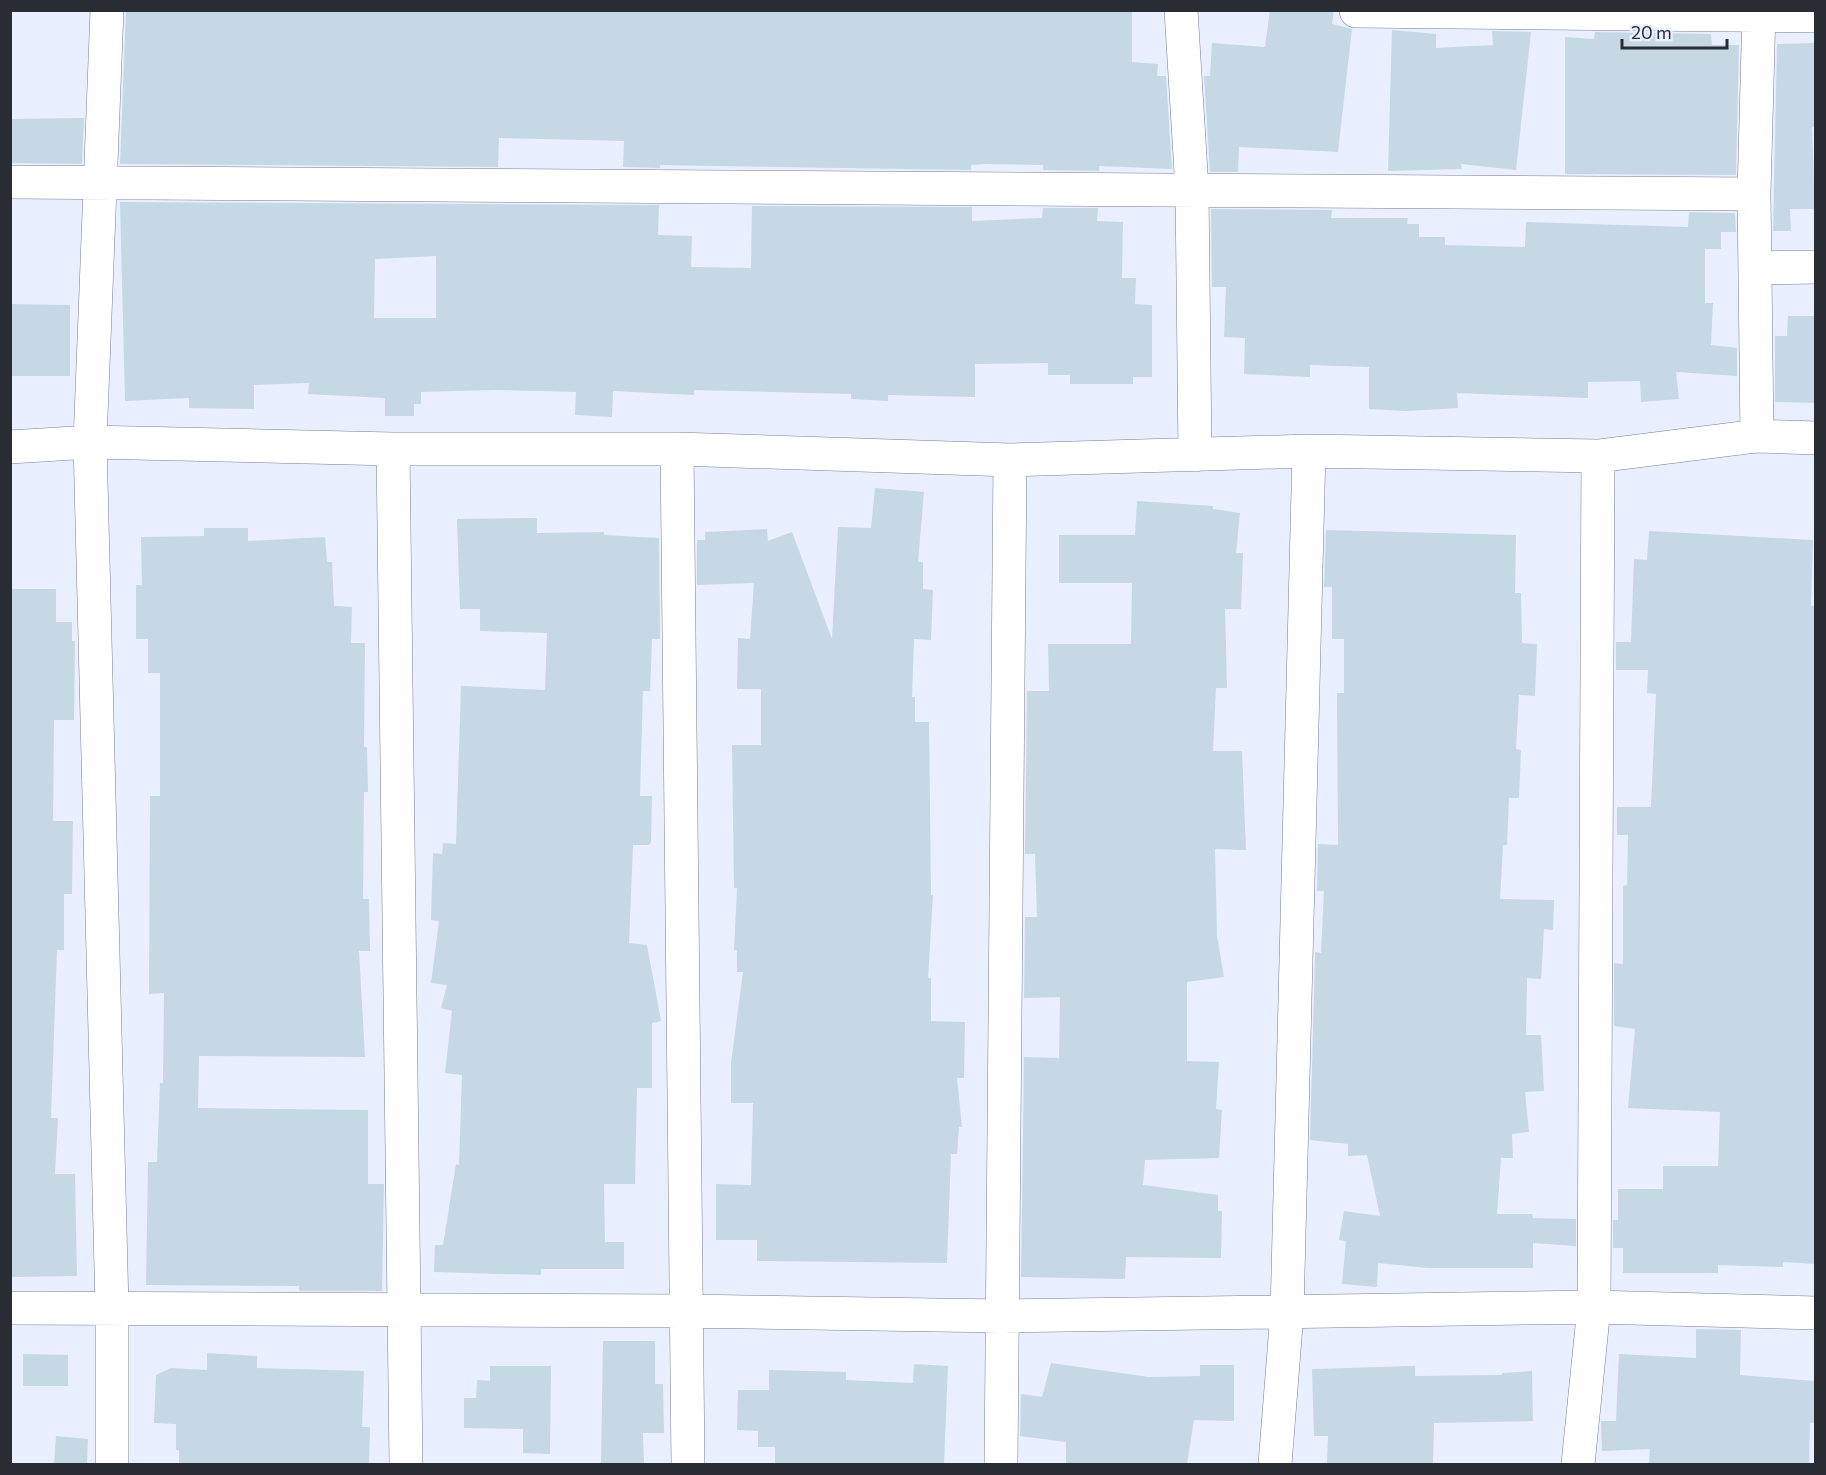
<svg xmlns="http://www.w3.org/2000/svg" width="1826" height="1475" viewBox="0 0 1826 1475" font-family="Commissioner,sans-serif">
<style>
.building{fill:#c5d8e4;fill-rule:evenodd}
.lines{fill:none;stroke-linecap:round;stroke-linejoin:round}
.street-casing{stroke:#787e8f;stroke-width:34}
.street{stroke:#fff;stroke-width:33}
</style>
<rect width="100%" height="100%" fill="#e9effe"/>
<path class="building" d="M 126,10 L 1132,10 L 1132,62 L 1158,64 L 1157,76 L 1166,76 L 1172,169 L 1099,166 L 1099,171 L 1043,170 L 1043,165 L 985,164 L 971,165 L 971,170 L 660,165 L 660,168 L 623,167 L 624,141 L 499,138 L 498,167 L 120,164 Z
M 1270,10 L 1334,10 L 1332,24 L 1352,29 L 1338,152 L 1239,147 L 1238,172 L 1210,172 L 1204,76 L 1210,76 L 1212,43 L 1265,47 Z
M 1392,30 L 1436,34 L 1436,48 L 1493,45 L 1492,31 L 1531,32 L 1516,170 L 1461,164 L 1462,169 L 1388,171 Z
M 1595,32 L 1711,34 L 1712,45 L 1739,45 L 1736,175 L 1565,174 L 1565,37 L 1594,39 Z
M 1815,43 L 1815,127 L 1812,127 L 1815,209 L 1790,209 L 1791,231 L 1773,231 L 1777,44 Z
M 84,118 L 82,164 L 11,163 L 10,119 Z
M 120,202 L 659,205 L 658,235 L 692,236 L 691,267 L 751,268 L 752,206 L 972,207 L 972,221 L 1042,218 L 1043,208 L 1098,208 L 1097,221 L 1123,222 L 1122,278 L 1136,278 L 1135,304 L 1152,305 L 1152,377 L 1133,377 L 1133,384 L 1070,384 L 1070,375 L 1048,375 L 1048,363 L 975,364 L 975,397 L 888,395 L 888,401 L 851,399 L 851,394 L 694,390 L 694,395 L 613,391 L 612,417 L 575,415 L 576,392 L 495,390 L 421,392 L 421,404 L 414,404 L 414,416 L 385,416 L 385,398 L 308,394 L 309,383 L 254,385 L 254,409 L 189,408 L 189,398 L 125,401 ZM 436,256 L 436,318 L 374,318 L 375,259 Z
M 1211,209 L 1332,210 L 1331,218 L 1408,218 L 1407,224 L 1419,224 L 1419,237 L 1445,237 L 1445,245 L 1525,247 L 1526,222 L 1688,227 L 1689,212 L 1735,213 L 1736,232 L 1721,232 L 1721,249 L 1705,249 L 1705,303 L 1713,303 L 1711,345 L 1737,348 L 1737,376 L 1676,372 L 1679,399 L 1641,402 L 1640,381 L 1588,382 L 1588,398 L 1457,393 L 1458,408 L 1406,411 L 1369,409 L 1369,367 L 1310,365 L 1310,377 L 1244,374 L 1245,338 L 1224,337 L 1226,287 L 1212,287 Z
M 10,304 L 70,305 L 70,376 L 10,376 Z
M 1788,316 L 1815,316 L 1815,403 L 1775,402 L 1775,336 L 1787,336 Z
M 875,488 L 924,492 L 918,562 L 923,562 L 923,589 L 933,590 L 931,640 L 914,639 L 912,697 L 915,697 L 915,722 L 929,722 L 931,895 L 933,895 L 928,978 L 931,978 L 931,1021 L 965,1022 L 964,1078 L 957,1078 L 962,1127 L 959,1127 L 957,1154 L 951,1154 L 947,1263 L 757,1261 L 757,1240 L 716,1240 L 716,1184 L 751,1185 L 753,1103 L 731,1103 L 731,1063 L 743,972 L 737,972 L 737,950 L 734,950 L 737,888 L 734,888 L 732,745 L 761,745 L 761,689 L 737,689 L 738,638 L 750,639 L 754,583 L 697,585 L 697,540 L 705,540 L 705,532 L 767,529 L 768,541 L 792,532 L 832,639 L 838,527 L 871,528 Z
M 1137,501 L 1213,506 L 1213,509 L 1240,513 L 1236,553 L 1243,553 L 1241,609 L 1225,609 L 1227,688 L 1216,688 L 1213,751 L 1242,751 L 1246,850 L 1215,849 L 1217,936 L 1224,977 L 1187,982 L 1187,1061 L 1219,1062 L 1216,1109 L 1222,1110 L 1219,1158 L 1145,1160 L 1143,1185 L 1218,1195 L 1218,1211 L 1222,1211 L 1221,1258 L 1126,1257 L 1125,1279 L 1021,1277 L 1024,1057 L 1059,1058 L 1060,997 L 1024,998 L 1025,917 L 1037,917 L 1035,854 L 1025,854 L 1027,691 L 1049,691 L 1048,644 L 1131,644 L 1132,583 L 1059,583 L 1059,535 L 1135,535 Z
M 537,518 L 537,533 L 604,532 L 604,535 L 659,538 L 660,639 L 652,639 L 650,691 L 643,691 L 640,796 L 652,796 L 651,842 L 649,845 L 633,845 L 629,943 L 647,945 L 661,1021 L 652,1023 L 652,1088 L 637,1088 L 635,1184 L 604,1184 L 605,1242 L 624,1242 L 624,1269 L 541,1269 L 541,1275 L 434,1272 L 435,1245 L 443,1245 L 456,1164 L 459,1165 L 462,1075 L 445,1073 L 452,1011 L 441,1008 L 447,985 L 431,983 L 439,921 L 431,920 L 433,853 L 442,854 L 443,843 L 456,844 L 461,686 L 545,690 L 547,633 L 480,631 L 480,609 L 460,609 L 457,519 Z
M 204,528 L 248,528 L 248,541 L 325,537 L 327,562 L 332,562 L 334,606 L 352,607 L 351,643 L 365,643 L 364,747 L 367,747 L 368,792 L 364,792 L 363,899 L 369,899 L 370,951 L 359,951 L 365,1057 L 199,1056 L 198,1108 L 368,1110 L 368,1184 L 384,1184 L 382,1291 L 299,1291 L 299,1286 L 146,1285 L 148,1162 L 157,1162 L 160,1083 L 163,1083 L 164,993 L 149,994 L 150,796 L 160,796 L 160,673 L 148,673 L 148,639 L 136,639 L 136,585 L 142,585 L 141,537 L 204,536 Z
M 1326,530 L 1516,535 L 1515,593 L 1521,593 L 1522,643 L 1537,644 L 1535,696 L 1519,695 L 1516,749 L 1521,750 L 1519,798 L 1509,798 L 1507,845 L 1503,845 L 1500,899 L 1554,900 L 1553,930 L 1544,929 L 1541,979 L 1527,978 L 1526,1035 L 1541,1035 L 1544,1091 L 1525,1092 L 1529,1132 L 1512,1134 L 1513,1158 L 1501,1158 L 1497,1214 L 1532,1214 L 1533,1218 L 1576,1219 L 1576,1246 L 1533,1243 L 1533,1268 L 1428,1268 L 1378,1263 L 1377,1287 L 1342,1284 L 1346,1241 L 1339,1240 L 1344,1211 L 1380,1216 L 1367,1155 L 1348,1156 L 1348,1144 L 1310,1140 L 1315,957 L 1315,952 L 1321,953 L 1324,891 L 1317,891 L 1318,844 L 1338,845 L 1337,693 L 1344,693 L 1344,639 L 1332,639 L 1332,587 L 1324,587 Z
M 1649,531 L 1813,540 L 1811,606 L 1815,606 L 1815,1264 L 1783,1262 L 1783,1267 L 1718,1265 L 1718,1273 L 1623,1273 L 1623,1248 L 1613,1248 L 1613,1220 L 1618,1220 L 1618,1189 L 1663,1189 L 1663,1166 L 1718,1166 L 1720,1112 L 1628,1108 L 1635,1029 L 1614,1026 L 1614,963 L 1623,964 L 1623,886 L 1627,885 L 1628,835 L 1617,835 L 1617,807 L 1651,807 L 1656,694 L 1647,693 L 1648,670 L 1616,670 L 1616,642 L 1631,642 L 1634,559 L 1647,560 Z
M 10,589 L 56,589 L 56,622 L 72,622 L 72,641 L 75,641 L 74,720 L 54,720 L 53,821 L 73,821 L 72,894 L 64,894 L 64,950 L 57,950 L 51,1118 L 58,1118 L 55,1174 L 75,1174 L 77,1276 L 10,1277 Z
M 1696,1329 L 1741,1330 L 1740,1375 L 1815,1381 L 1815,1423 L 1810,1423 L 1809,1464 L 1649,1464 L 1650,1449 L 1602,1451 L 1601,1421 L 1616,1421 L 1619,1354 L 1696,1358 Z
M 603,1341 L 655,1341 L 655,1384 L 663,1384 L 664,1433 L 643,1433 L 644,1464 L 601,1464 Z
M 207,1353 L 257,1356 L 257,1368 L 364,1371 L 362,1427 L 370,1427 L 369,1464 L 179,1464 L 179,1450 L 176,1450 L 176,1424 L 154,1423 L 156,1375 L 171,1368 L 207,1370 Z
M 23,1354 L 68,1355 L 68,1386 L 23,1386 Z
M 1051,1363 L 1149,1377 L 1200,1376 L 1200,1365 L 1234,1365 L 1234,1421 L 1194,1420 L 1187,1464 L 1066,1464 L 1066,1442 L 1020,1436 L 1021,1394 L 1042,1397 Z
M 914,1364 L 948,1366 L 944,1464 L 775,1464 L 775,1447 L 758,1447 L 758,1431 L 737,1430 L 738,1390 L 769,1390 L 769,1370 L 846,1372 L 846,1380 L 913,1383 Z
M 490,1366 L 551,1366 L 550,1454 L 523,1453 L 523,1429 L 464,1428 L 464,1398 L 476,1398 L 477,1380 L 490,1381 Z
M 1415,1366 L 1415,1376 L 1502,1375 L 1502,1373 L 1532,1371 L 1533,1421 L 1434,1423 L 1433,1464 L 1327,1464 L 1328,1436 L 1314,1436 L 1312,1369 Z
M 56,1436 L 88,1439 L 87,1464 L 54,1464 Z"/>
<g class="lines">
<g class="street-casing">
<path id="street" d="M 107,10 L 90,442 L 112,1308 L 112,1464
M 1181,10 L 1192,189 L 1195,455
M 1356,11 L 1816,16
M 10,182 L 1754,194
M 1755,268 L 1816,267
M 1757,436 L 1754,194 L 1759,10
M 10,447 L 90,442 L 393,449 L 677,449 L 1010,460 L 1309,451 L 1598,456 L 1757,436 L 1816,438
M 393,449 L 406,1464
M 677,449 L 688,1464
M 10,1308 L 684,1311 L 1001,1316 L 1594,1307 L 1816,1313
M 1001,1464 L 1010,460
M 1275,1464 L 1287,1313 L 1309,451
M 1578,1464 L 1594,1307 L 1598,456"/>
</g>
<use href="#street" class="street"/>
</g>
<rect width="1826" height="1475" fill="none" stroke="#292c33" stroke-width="24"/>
<path d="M1622 39v9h105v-9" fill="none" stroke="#292c33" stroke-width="3"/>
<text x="1631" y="39" font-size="18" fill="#292c33" stroke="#e9effe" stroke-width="4.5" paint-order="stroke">20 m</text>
</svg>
